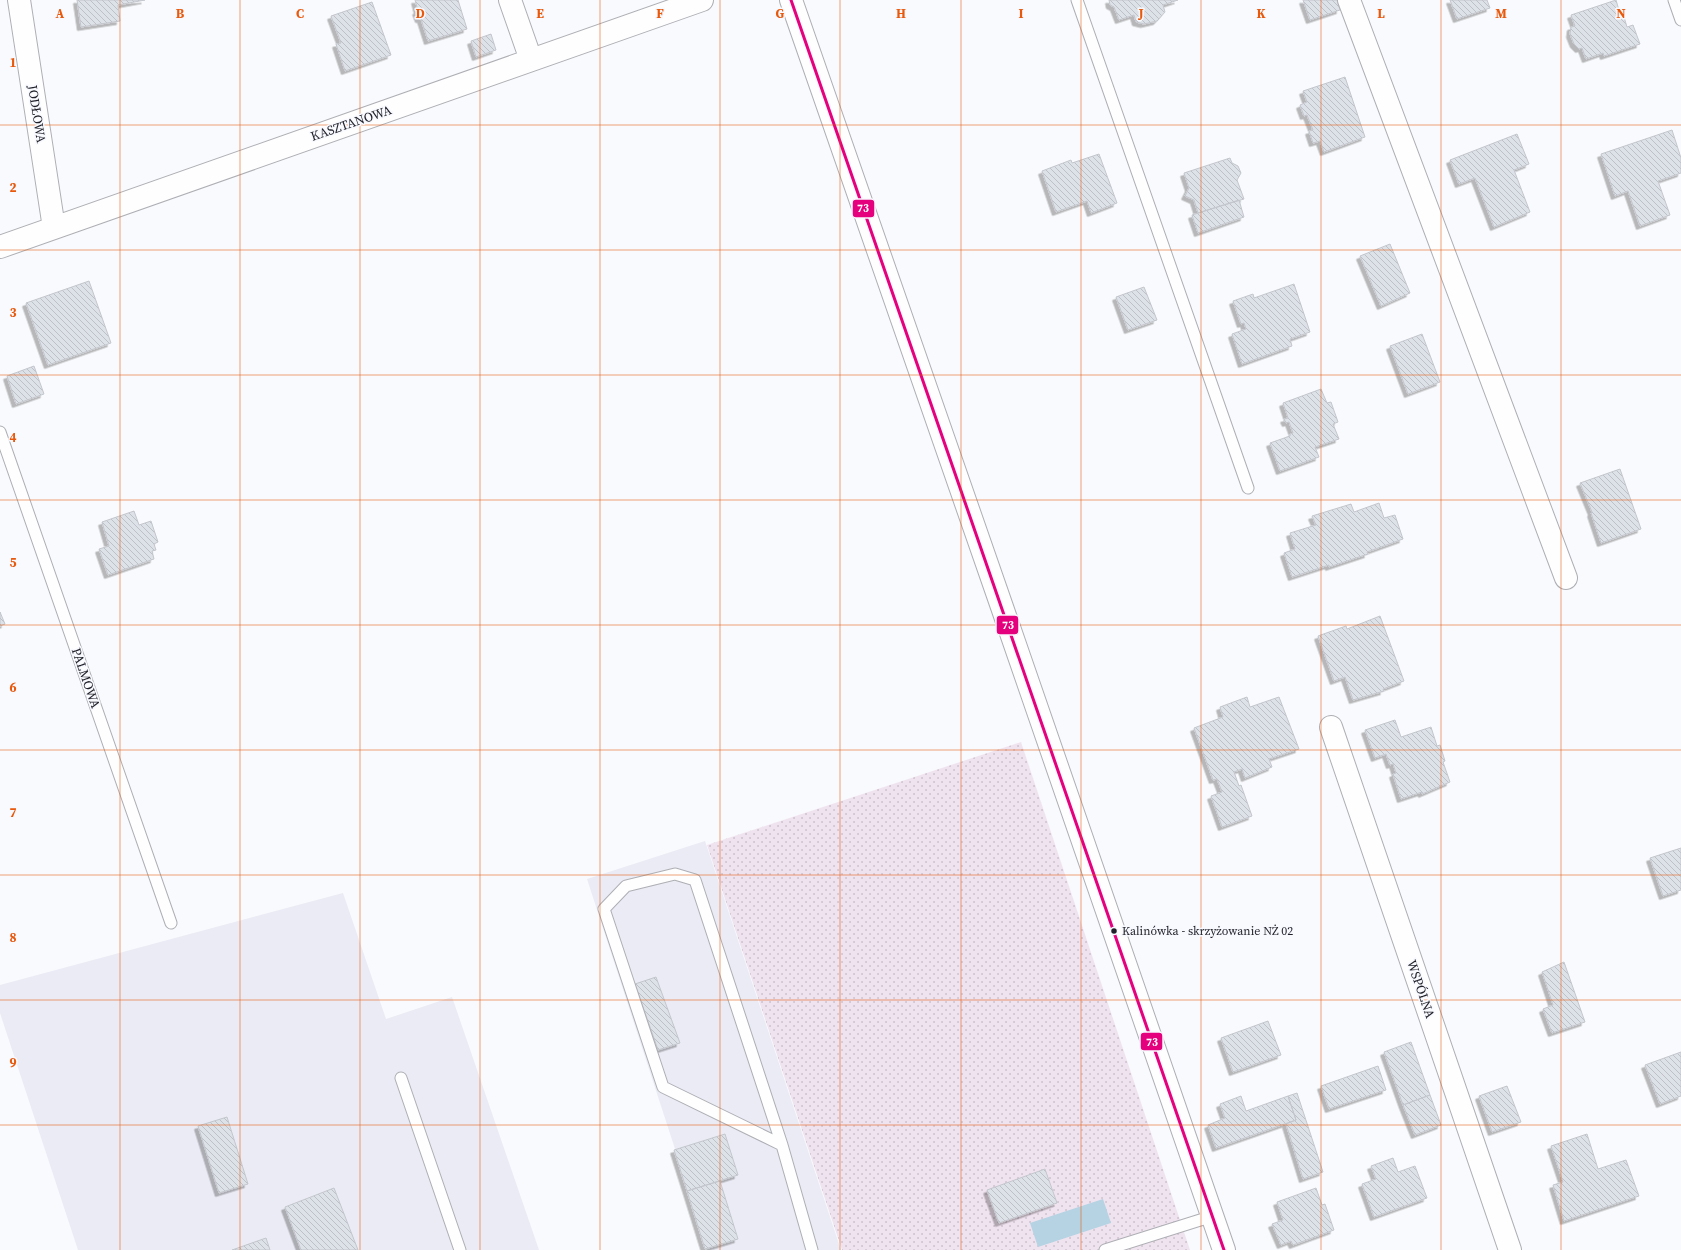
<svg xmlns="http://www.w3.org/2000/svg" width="1681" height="1250" viewBox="0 0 1681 1250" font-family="'Source Serif 4',serif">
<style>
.built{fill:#eaebf4}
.grass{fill:url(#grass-dots)}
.water{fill:#b5d3e2}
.building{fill:url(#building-back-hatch);stroke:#c3c6cc;filter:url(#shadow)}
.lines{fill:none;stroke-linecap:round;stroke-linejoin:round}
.service-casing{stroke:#aeafb4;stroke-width:13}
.minor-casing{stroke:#aeafb4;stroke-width:24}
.tertiary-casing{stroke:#aeafb4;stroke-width:24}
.service{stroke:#fefeff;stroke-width:11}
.minor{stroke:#fefeff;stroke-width:22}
.tertiary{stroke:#fefeff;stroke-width:22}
.bus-1-casing{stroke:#f8f9fe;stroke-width:6}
.bus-1{stroke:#e5007d;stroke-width:3}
.grid{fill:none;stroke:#e8590c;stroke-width:1;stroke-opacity:0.55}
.bus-dot{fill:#1f2029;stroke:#f8f9fe;stroke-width:1.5}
.labels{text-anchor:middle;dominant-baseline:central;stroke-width:3;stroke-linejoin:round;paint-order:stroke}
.bus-label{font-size:12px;fill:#1f2029;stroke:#f8f9fe;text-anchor:start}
.street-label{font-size:13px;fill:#1f2029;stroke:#f8f9fe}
.grid-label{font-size:13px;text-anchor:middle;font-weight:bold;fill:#e8590c;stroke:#f8f9fe;stroke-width:3;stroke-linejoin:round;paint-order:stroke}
.line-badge{stroke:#f8f9fe;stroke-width:1.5}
.badge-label{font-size:11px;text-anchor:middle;font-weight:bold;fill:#fff}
</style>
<defs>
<pattern id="grass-dots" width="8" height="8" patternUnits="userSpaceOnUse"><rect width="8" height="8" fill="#f0e3f0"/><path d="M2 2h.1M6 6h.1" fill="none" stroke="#cdc2ce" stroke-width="1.8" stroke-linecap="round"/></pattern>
<pattern id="building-back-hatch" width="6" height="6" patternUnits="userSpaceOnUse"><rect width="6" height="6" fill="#dde1e8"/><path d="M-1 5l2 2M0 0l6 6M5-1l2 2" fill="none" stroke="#bdc1c7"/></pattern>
<filter id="shadow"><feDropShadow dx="-3.5" dy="3.5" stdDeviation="0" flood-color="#0004"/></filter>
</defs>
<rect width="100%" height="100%" fill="#f9fafd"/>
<path class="built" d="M 705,841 L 841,1250 L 708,1250 L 587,879 Z
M 343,893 L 386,1019 L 452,997 L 539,1250 L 78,1250 L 0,1013 L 0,985 Z"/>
<path class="grass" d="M 1021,742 L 1190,1250 L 842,1250 L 707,845 Z"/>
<path class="water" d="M 1103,1199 L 1111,1223 L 1038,1247 L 1030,1223 Z"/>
<path class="building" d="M 77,0 L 145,0 L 118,5 L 120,21 L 81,27 Z
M 415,0 L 458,0 L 467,29 L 428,41 L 421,19 L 419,19 L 416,11 L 418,11 Z
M 1109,0 L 1178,0 L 1163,5 L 1165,12 L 1157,21 L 1144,24 L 1136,22 L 1134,15 L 1119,20 L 1114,7 L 1110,5 Z
M 1303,0 L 1337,0 L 1340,10 L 1310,20 Z
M 1450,0 L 1487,0 L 1490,8 L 1457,19 Z
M 1616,0 L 1621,17 L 1624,17 L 1627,27 L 1633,25 L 1640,44 L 1604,56 L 1603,53 L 1586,59 L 1582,48 L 1579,49 L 1574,44 L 1570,34 L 1571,27 L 1575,26 L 1571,15 Z
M 372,2 L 391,55 L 345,71 L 336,44 L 341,43 L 331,16 Z
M 491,34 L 496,50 L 476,57 L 471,41 Z
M 1345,77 L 1365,137 L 1324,152 L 1320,141 L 1313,143 L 1309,131 L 1313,130 L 1307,115 L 1304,116 L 1300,105 L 1307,102 L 1303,91 Z
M 1672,130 L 1681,158 L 1681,173 L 1658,181 L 1670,215 L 1640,226 L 1628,191 L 1615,196 L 1601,154 Z
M 1517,134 L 1529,164 L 1514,170 L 1530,212 L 1494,227 L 1475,178 L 1459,184 L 1450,160 Z
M 1099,154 L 1117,203 L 1091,213 L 1087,201 L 1056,212 L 1042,171 L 1071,160 L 1072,163 Z
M 1230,158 L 1232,163 L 1238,166 L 1241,173 L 1237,180 L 1244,199 L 1198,213 L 1194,200 L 1185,196 L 1189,188 L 1184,173 Z
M 1239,200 L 1244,217 L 1198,233 L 1192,215 Z
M 1390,244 L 1410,293 L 1381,306 L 1360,256 Z
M 89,281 L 111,343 L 48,365 L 26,303 Z
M 1294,284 L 1310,332 L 1290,339 L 1292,346 L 1242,364 L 1232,334 L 1246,329 L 1244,323 L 1241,324 L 1233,301 L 1253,294 L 1254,298 Z
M 1144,287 L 1157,320 L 1128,330 L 1116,297 Z
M 1422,334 L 1440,382 L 1408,394 L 1390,346 Z
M 34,366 L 44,394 L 16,404 L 7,376 Z
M 1321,389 L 1327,403 L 1331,402 L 1338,422 L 1333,424 L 1339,439 L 1315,447 L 1319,457 L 1280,471 L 1270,443 L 1290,436 L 1290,434 L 1293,433 L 1289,422 L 1286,423 L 1284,419 L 1288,418 L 1283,403 Z
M 1620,469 L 1641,529 L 1601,543 L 1591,513 L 1592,512 L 1580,483 Z
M 1379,503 L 1384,518 L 1395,515 L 1403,539 L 1367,552 L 1368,554 L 1329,567 L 1329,565 L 1292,577 L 1284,553 L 1295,549 L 1290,533 L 1316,525 L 1312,516 L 1351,504 L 1354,512 Z
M 134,511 L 139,525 L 151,521 L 158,542 L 154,544 L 156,550 L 152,551 L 154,559 L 108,575 L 99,549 L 109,546 L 102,522 Z
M 0,612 L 5,624 L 0,626 Z
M 1380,616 L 1404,681 L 1383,689 L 1384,691 L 1353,700 L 1345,677 L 1334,681 L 1318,636 L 1346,626 L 1347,629 Z
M 1247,697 L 1250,707 L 1279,697 L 1299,749 L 1269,759 L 1272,767 L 1245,778 L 1242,769 L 1234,772 L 1239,786 L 1241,785 L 1252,816 L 1222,827 L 1211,796 L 1222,792 L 1217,779 L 1213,780 L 1194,728 L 1223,717 L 1220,707 Z
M 1395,720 L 1401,737 L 1431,727 L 1437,746 L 1440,745 L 1445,761 L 1443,762 L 1450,782 L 1422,794 L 1422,792 L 1401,799 L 1393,774 L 1396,773 L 1393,764 L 1390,765 L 1386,754 L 1375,758 L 1365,730 Z
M 1681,848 L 1681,890 L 1663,896 L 1650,858 Z
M 1564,962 L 1585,1022 L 1552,1033 L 1543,1009 L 1553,1005 L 1542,972 Z
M 656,977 L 680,1043 L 658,1050 L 635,984 Z
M 1268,1021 L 1281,1055 L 1233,1072 L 1221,1038 Z
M 1411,1042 L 1430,1095 L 1403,1105 L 1384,1052 Z
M 1681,1052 L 1681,1096 L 1660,1104 L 1645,1065 Z
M 1378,1066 L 1386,1090 L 1329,1109 L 1321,1086 Z
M 1507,1086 L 1521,1122 L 1492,1132 L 1479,1096 Z
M 1297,1093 L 1323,1172 L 1303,1179 L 1286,1124 L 1296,1120 L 1288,1096 Z
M 1430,1095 L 1441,1125 L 1415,1135 L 1403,1105 Z
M 1241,1096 L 1246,1111 L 1288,1096 L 1296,1120 L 1216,1148 L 1208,1125 L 1225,1118 L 1220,1104 Z
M 227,1117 L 248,1184 L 219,1193 L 198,1126 Z
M 725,1134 L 738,1175 L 687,1191 L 674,1150 Z
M 1587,1134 L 1598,1169 L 1626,1160 L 1639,1196 L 1564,1221 L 1553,1185 L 1563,1182 L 1551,1146 Z
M 1393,1158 L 1398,1172 L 1415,1166 L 1427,1198 L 1374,1217 L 1362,1184 L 1376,1179 L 1371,1166 Z
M 1045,1169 L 1057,1203 L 999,1223 L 987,1190 Z
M 720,1181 L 738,1239 L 705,1249 L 687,1191 Z
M 334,1188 L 358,1250 L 301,1250 L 285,1207 Z
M 1316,1188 L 1322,1205 L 1325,1204 L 1334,1230 L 1293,1245 L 1291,1241 L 1281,1245 L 1272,1224 L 1283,1220 L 1277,1202 Z
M 266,1238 L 270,1250 L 232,1250 Z"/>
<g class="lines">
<g class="service-casing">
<path id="service" d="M 1077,0 L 1248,488
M 1674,0 L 1681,20
M 0,432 L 171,923
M 401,1078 L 460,1250
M 782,1145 L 663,1087 L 604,909 L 626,886 L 675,874 L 695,880 L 782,1145 L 812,1250
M 1105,1250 L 1213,1216"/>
</g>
<g class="minor-casing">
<path id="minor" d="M 19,0 L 54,228
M 510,0 L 531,60
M 1349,0 L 1566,578
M 0,247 L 702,0
M 1331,727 L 1510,1250"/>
</g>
<g class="tertiary-casing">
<path id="tertiary" d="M 791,0 L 1002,607 L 1224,1250"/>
</g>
<use href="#service" class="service"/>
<use href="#minor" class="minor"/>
<use href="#tertiary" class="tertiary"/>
<g class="bus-1-casing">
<path id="bus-1" d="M 791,0 L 1224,1250"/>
</g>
<use href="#bus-1" class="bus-1"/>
</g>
<path class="grid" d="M 120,0 L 120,1250M 240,0 L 240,1250M 360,0 L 360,1250M 480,0 L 480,1250M 600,0 L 600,1250M 720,0 L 720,1250M 840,0 L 840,1250M 961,0 L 961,1250M 1081,0 L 1081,1250M 1201,0 L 1201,1250M 1321,0 L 1321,1250M 1441,0 L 1441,1250M 1561,0 L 1561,1250M 0,125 L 1681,125M 0,250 L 1681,250M 0,375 L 1681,375M 0,500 L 1681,500M 0,625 L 1681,625M 0,750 L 1681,750M 0,875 L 1681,875M 0,1000 L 1681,1000M 0,1125 L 1681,1125"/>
<circle class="bus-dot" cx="1114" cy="931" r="3.5"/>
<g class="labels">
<g class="bus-label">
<text x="1122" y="931">Kalinówka - skrzyżowanie NŻ 02</text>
</g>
<g class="street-label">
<text transform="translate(37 114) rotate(81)">JODŁOWA</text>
<text transform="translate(351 123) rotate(-19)">KASZTANOWA</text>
<text transform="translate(86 678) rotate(71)">PALMOWA</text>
<text transform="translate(1421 989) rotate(71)">WSPÓLNA</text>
</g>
</g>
<g class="grid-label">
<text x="60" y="18">A</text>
<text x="180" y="18">B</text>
<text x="300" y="18">C</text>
<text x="420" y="18">D</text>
<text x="540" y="18">E</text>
<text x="660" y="18">F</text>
<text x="780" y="18">G</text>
<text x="901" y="18">H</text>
<text x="1021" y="18">I</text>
<text x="1141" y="18">J</text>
<text x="1261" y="18">K</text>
<text x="1381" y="18">L</text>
<text x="1501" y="18">M</text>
<text x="1621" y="18">N</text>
<text x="13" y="67">1</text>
<text x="13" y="192">2</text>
<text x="13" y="317">3</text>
<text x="13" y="442">4</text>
<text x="13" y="567">5</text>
<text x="13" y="692">6</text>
<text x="13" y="817">7</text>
<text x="13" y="942">8</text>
<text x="13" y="1067">9</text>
</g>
<g class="line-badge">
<rect x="852" y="199" width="23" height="19" rx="4" fill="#e5007d"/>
<rect x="996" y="615" width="23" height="20" rx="4" fill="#e5007d"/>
<rect x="1140" y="1032" width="23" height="19" rx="4" fill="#e5007d"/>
</g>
<g class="badge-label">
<text x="863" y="212">73</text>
<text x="1008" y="629">73</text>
<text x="1152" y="1046">73</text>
</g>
</svg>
